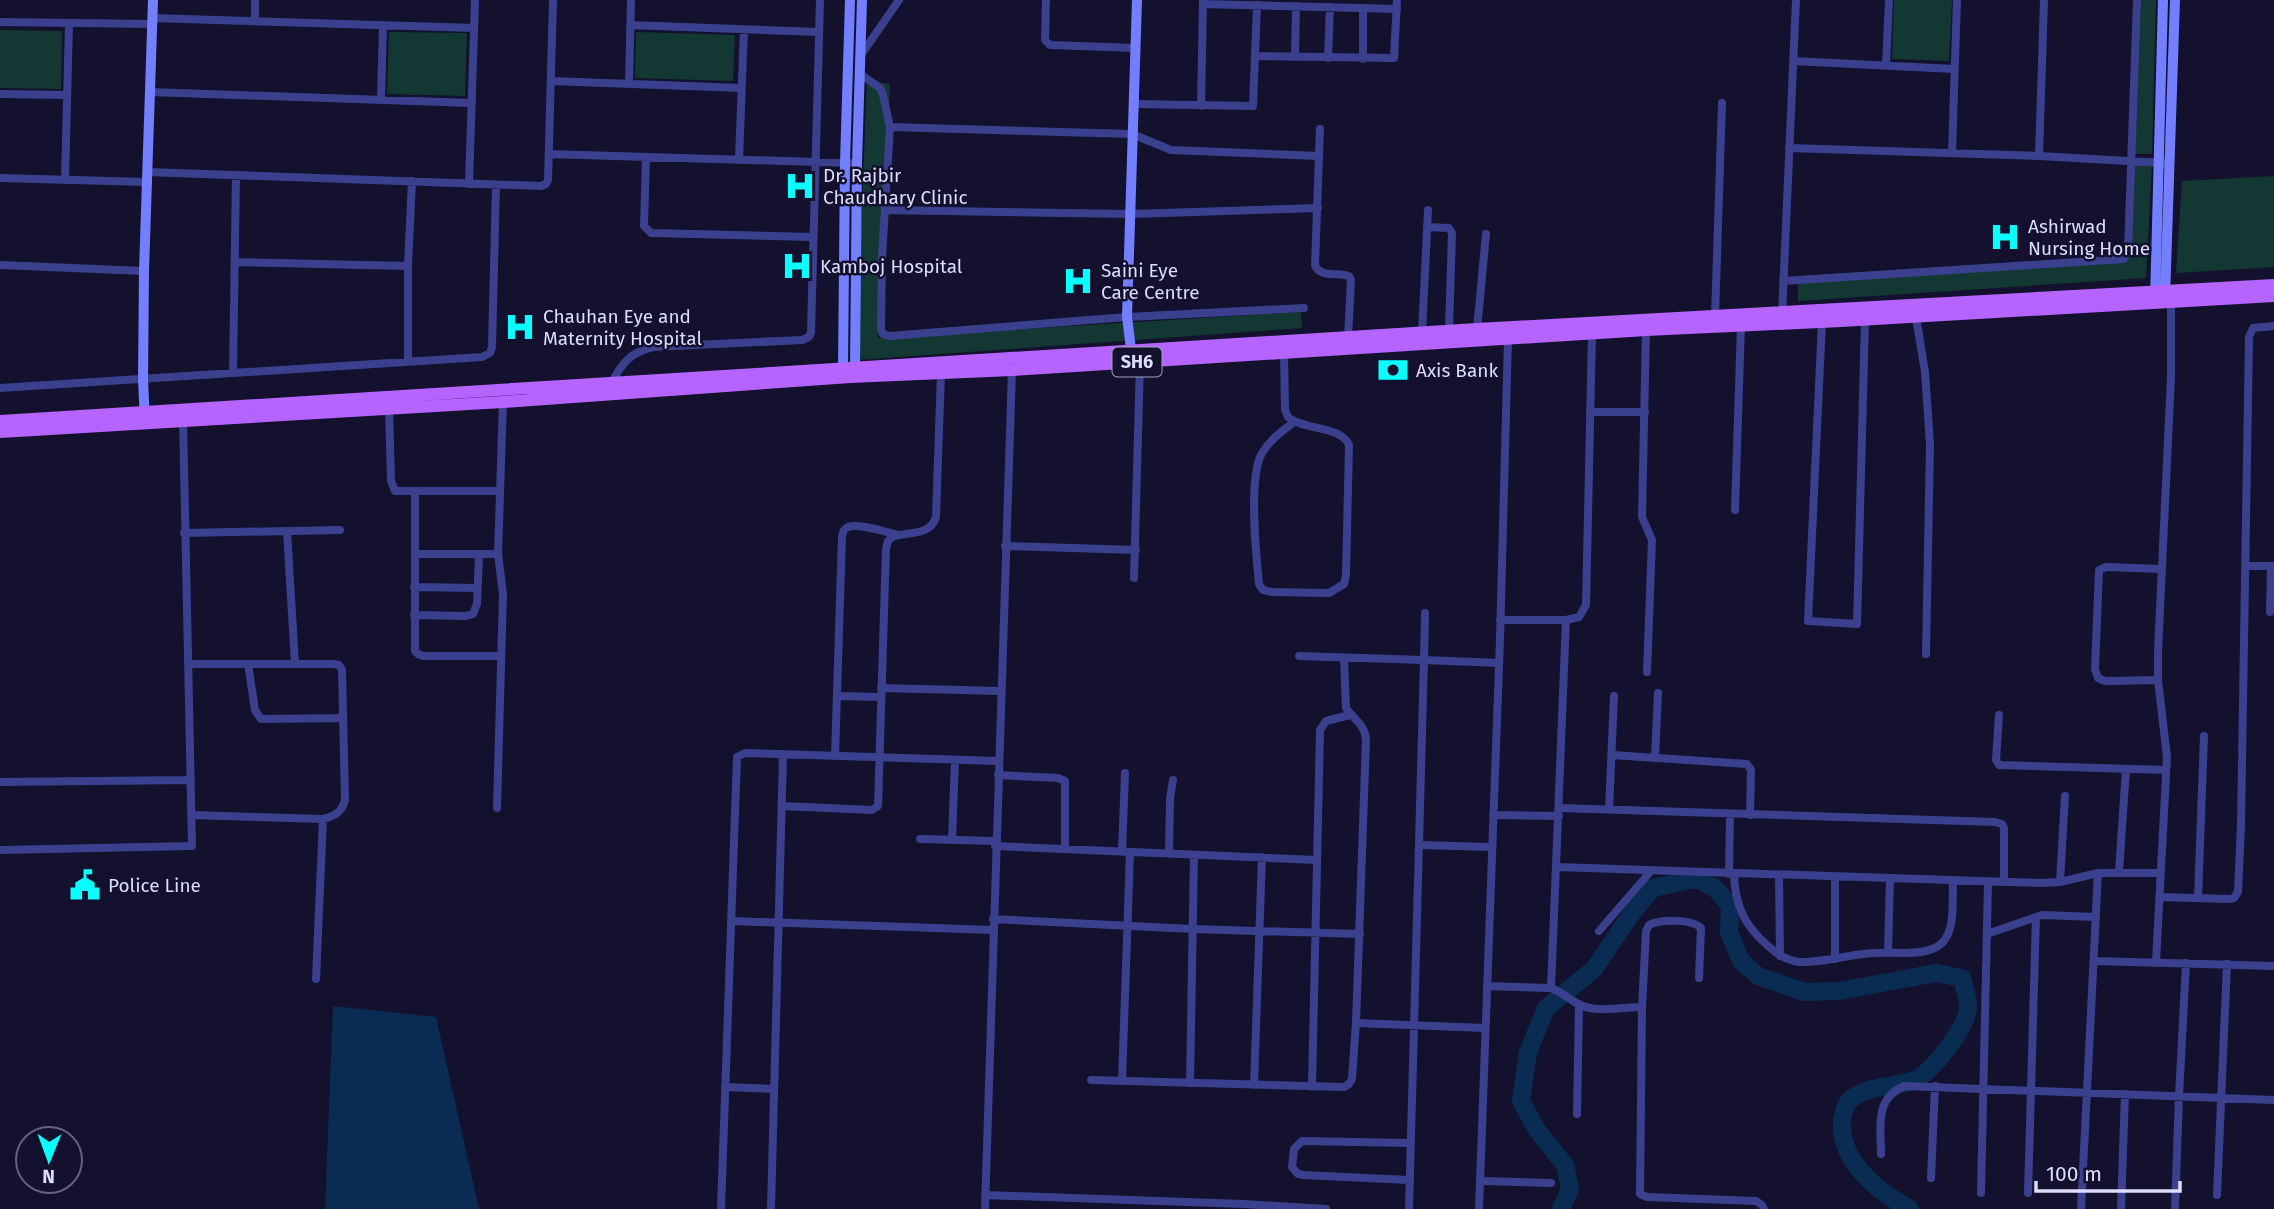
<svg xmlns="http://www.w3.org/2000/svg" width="2274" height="1209" viewBox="0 0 2274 1209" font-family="'Fira Sans',sans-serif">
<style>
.green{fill:#133833}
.water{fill:#0b2c52}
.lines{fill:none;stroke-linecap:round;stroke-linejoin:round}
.river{stroke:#0b2c52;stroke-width:18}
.street{stroke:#3a408e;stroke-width:8}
.secondary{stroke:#747fff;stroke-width:10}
.primary{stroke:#b564ff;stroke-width:12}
.labels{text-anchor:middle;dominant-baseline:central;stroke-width:5;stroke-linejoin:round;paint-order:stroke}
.shield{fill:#13112e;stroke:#a1a0c0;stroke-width:2}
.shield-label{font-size:18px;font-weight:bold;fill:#deddff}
.poi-label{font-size:19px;fill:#deddff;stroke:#13112e;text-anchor:start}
</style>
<rect width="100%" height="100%" fill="#13112e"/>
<path class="green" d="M 1894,0 L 1952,0 L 1949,61 L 1892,59 Z
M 2141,0 L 2156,0 L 2152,154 L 2135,154 Z
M 0,30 L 62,31 L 61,89 L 0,88 Z
M 389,32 L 467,33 L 465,96 L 387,94 Z
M 636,32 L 735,35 L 733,81 L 635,78 Z
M 867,80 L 890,84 L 878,338 L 1301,312 L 1302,328 L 856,360 Z
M 2135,163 L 2152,163 L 2146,278 L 1798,301 L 1798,276 L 2131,257 Z
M 2274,176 L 2274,267 L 2176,273 L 2182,181 Z"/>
<path class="water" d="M 333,1006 L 436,1017 L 479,1209 L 325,1209 Z"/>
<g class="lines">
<path class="river" d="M 1561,1209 L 1570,1189 L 1565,1165 L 1537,1130 L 1521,1101 L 1528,1052 L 1546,1008 L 1594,969 L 1632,913 L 1653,888 L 1695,879 L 1715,888 L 1730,906 L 1729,932 L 1741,961 L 1758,976 L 1804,992 L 1839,991 L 1936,973 L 1962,978 C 1964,987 1969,1000 1968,1009 C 1966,1028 1932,1072 1915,1080 C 1894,1088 1866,1084 1849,1101 C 1844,1106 1843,1115 1842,1121 C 1839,1161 1878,1192 1910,1209"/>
<path class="street" d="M 1046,0 L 1045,40 L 1050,45 L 1135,48
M 1203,4 L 1397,9
M 152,18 L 474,28
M 255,21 L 255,0
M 0,22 L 152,24
M 630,25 L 819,32
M 861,55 L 899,0
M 1256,56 L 1394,58 L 1397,0
M 1295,57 L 1296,6
M 1328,58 L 1330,7
M 1363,59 L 1363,8
M 1793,61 L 1954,69
M 1886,65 L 1889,0
M 860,74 L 880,88 L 883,95 L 890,127 L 882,257 L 881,329 L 883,334 L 889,336 L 1127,317 L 1304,308
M 551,81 L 741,88
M 629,84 L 631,0
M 150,92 L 471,103
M 0,94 L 67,95
M 381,100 L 383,25
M 1133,104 L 1253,106 L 1257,5
M 1201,106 L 1203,0
M 890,127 L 1132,134 L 1171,150 L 1319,156
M 1320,129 L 1315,265 C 1320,278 1337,272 1349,276 L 1351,280 L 1348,337
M 1789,148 L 2039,156 L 2164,163
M 1952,153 L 1957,0
M 549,154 L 850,163
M 2039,156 L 2044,0
M 646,157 L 644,226 L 651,233 L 812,237
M 739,159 L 744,29
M 147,172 L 541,186 L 546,184 L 548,180 L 553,0
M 0,178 L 147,182
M 65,180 L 69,23
M 469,184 L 475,0
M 885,210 L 1131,214 L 1318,208
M 1427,227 L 1449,228 L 1452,233 L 1449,331
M 235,262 L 408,266
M 0,265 L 144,271
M 1783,281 L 2124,259 L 2128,251 L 2137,0
M 1782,315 L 1796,0
M 1715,317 L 1722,103
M 1916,317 L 1925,372 L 1930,444 L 1926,654
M 1822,322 L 1808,621 L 1857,624 L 1865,320
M 1477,329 L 1486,234
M 1646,330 L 1642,517 L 1652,540 L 1647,672
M 1422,333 L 1428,210
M 1284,353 L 1285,410 L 1288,417 C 1305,431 1340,425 1349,445 L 1346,575 L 1344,584 L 1329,593 L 1272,592 L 1263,590 L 1259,584 C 1256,554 1248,477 1262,453 C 1270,440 1282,431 1294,422
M 408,361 L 408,266 L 412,181
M 233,373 L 236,175
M 612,382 C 622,363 631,352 653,347 L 802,340 L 809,337 L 811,332 L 820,0
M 0,388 L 482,357 L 490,353 L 492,347 L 496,185
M 389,408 L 391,481 L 395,491 L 500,491
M 1590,412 L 1645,412
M 415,491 L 415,651 L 418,654 L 423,656 L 500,656
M 1735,510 L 1741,325
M 287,531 L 295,664
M 184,533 L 340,530
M 1005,546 L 1136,550
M 415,554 L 498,554
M 2245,566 L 2273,566
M 1134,578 L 1140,362
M 414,587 L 477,588
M 2270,612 L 2271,566
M 414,615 L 466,616 L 473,614 L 477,604 L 479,554
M 1500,620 L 1566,620 L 1551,988
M 1566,620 L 1579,617 L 1586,605 L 1592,334
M 1299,656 L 1424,660 L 1425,613
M 1344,658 L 1346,708 C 1354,720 1365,724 1366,740 L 1356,1023 L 1485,1028
M 188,664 L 334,664 L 339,665 L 342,670 L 345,800 C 342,812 335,816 323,819 L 191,815
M 248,664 L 255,710 L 261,719 L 343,718
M 2158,680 L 2105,681 L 2098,678 L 2095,669 L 2099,570 L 2106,567 L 2161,569
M 881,688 L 1001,691
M 837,696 L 881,697
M 1999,715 L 1996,760 L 1999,765 L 2166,770
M 1612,755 L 1747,764 L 1751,770 L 1750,815
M 835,756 L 842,537 C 843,532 843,529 848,527 C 858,523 887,532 898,535
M 1655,757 L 1658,693
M 998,775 L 1058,778 L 1065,781 L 1065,849
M 0,782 L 191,780
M 782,806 L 872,810 L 878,806 L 886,549 L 888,541 L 892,537 C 907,531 930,537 936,517 L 941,373
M 497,808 L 503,594 L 498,554 L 503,402
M 1560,808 L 1995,822 L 2002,824 L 2004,828 L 2004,882
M 1609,810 L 1614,696
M 1493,815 L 1559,816
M 920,839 L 995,841
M 952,840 L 955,760
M 1420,845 L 1492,847
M 995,846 L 1317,860
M 0,850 L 192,846 L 183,418
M 1122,852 L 1125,773
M 1169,853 L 1170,799 L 1173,780
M 1557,867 L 2038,883 L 2060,882 L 2098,873 L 2160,873
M 2119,872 L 2126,769
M 1729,874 L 1730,814
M 1734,874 C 1735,905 1744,925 1767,945 C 1777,954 1785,960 1799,962 C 1824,963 1849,954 1874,953 C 1894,951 1926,958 1942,943 C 1956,930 1952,898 1953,881
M 1779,875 L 1780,956
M 1835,877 L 1835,959
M 2060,882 L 2065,796
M 2159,897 L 2230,899 L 2234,898 L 2238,892 L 2241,824 L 2249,337 L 2253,328 L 2274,326
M 2198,898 L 2204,736
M 993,919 L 1192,929 L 1360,934
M 731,921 L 993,930
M 1599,931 L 1651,871
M 1987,934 L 2042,915 L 2096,917
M 1888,952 L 1890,879
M 2094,961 L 2274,966
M 2156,962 L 2167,757 L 2158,680 L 2158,652 L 2171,377 L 2171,302
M 316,979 L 323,819
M 1487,986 L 1551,988 C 1562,992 1570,1000 1580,1005 C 1598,1013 1623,1007 1642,1007 L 1646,931 L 1649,925 C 1661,919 1692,919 1701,928 L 1699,978
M 1642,1007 L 1640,1194 L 1647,1197 L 1756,1201 L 1762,1205 L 1764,1209
M 1091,1080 L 1344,1087 L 1349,1084 L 1352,1079 L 1356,1023
M 1122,1081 L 1130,852
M 1190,1083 L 1194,855
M 1254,1085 L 1262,857
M 725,1087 L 774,1089
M 1312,1087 L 1320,730 L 1326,721 L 1350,715
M 1577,1114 L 1579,1004
M 1881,1154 C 1881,1127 1874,1099 1904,1086 L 2274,1100
M 1931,1178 L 1935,1086
M 1409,1180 L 1303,1175 L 1298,1174 L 1292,1167 L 1294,1149 L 1302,1141 L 1409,1143
M 1481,1181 L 1551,1183
M 1981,1193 L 1988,882
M 2028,1193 L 2036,917
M 985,1195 L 1244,1204 L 1326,1209
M 2217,1195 L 2227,964
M 721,1209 L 737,757 L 745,753 L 998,761
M 771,1209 L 783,755
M 985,1209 L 1012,370
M 1409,1209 L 1424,660 L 1499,663
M 1479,1209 L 1500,639 L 1508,339
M 2081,1209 L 2098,873
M 2121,1209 L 2125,1094
M 2175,1209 L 2179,1096 L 2186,963"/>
<path class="secondary" d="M 850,0 L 845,163 L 843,368 L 850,377 L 855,368 L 857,163 L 862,0
M 2165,298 L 2175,0
M 2155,300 L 2163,0
M 1132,357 L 1127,317 L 1137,0
M 145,421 L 143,380 L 144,271 L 153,0"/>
<path class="primary" d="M 0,421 L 1477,329 L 2274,285
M 0,432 L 503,402 L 850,377 L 1012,370 L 1646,330 L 1841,321 L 2274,296"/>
</g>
<defs>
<g id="hospital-bare" transform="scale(2.415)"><path d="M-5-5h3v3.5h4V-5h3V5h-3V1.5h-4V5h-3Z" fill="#09ffff" stroke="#13112e" stroke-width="2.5" paint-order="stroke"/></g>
<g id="bank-bare" transform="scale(2.415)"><path d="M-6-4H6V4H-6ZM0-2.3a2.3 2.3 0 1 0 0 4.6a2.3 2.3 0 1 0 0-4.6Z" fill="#09ffff" stroke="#13112e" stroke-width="2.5" paint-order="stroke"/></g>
<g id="civic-bare" transform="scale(2.415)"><path d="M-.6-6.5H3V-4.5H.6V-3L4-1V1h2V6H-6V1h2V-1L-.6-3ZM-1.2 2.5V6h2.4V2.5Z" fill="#09ffff" stroke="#13112e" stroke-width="2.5" paint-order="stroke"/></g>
</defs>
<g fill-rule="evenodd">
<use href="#hospital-bare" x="800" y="186"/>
<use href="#hospital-bare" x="2005" y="237"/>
<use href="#hospital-bare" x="797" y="266"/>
<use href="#hospital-bare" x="1078" y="281"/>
<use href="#hospital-bare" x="520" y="327"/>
<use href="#bank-bare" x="1393" y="370"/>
<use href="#civic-bare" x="85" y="885"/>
</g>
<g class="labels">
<rect class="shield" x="1112.5" y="347.5" width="49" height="29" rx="5"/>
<g class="shield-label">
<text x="1137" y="362">SH6</text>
</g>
<g class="poi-label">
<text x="823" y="175">Dr. Rajbir<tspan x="823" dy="22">Chaudhary Clinic</tspan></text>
<text x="2028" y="226">Ashirwad<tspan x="2028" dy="22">Nursing Home</tspan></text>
<text x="820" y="266">Kamboj Hospital</text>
<text x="1101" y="270">Saini Eye<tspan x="1101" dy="22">Care Centre</tspan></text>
<text x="543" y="316">Chauhan Eye and<tspan x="543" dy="22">Maternity Hospital</tspan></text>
<text x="1416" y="370">Axis Bank</text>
<text x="108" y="885">Police Line</text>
</g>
</g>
<g transform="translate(49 1160) rotate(181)"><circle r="33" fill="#13112e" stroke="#646382" stroke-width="2"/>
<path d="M0-5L12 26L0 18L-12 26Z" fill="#09ffff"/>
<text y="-10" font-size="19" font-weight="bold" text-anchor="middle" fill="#deddff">N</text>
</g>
<path d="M2036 1181v10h144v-10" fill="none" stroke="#deddff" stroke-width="3.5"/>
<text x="2046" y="1181" font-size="21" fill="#deddff" stroke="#13112e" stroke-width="5" paint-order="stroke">100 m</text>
</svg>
